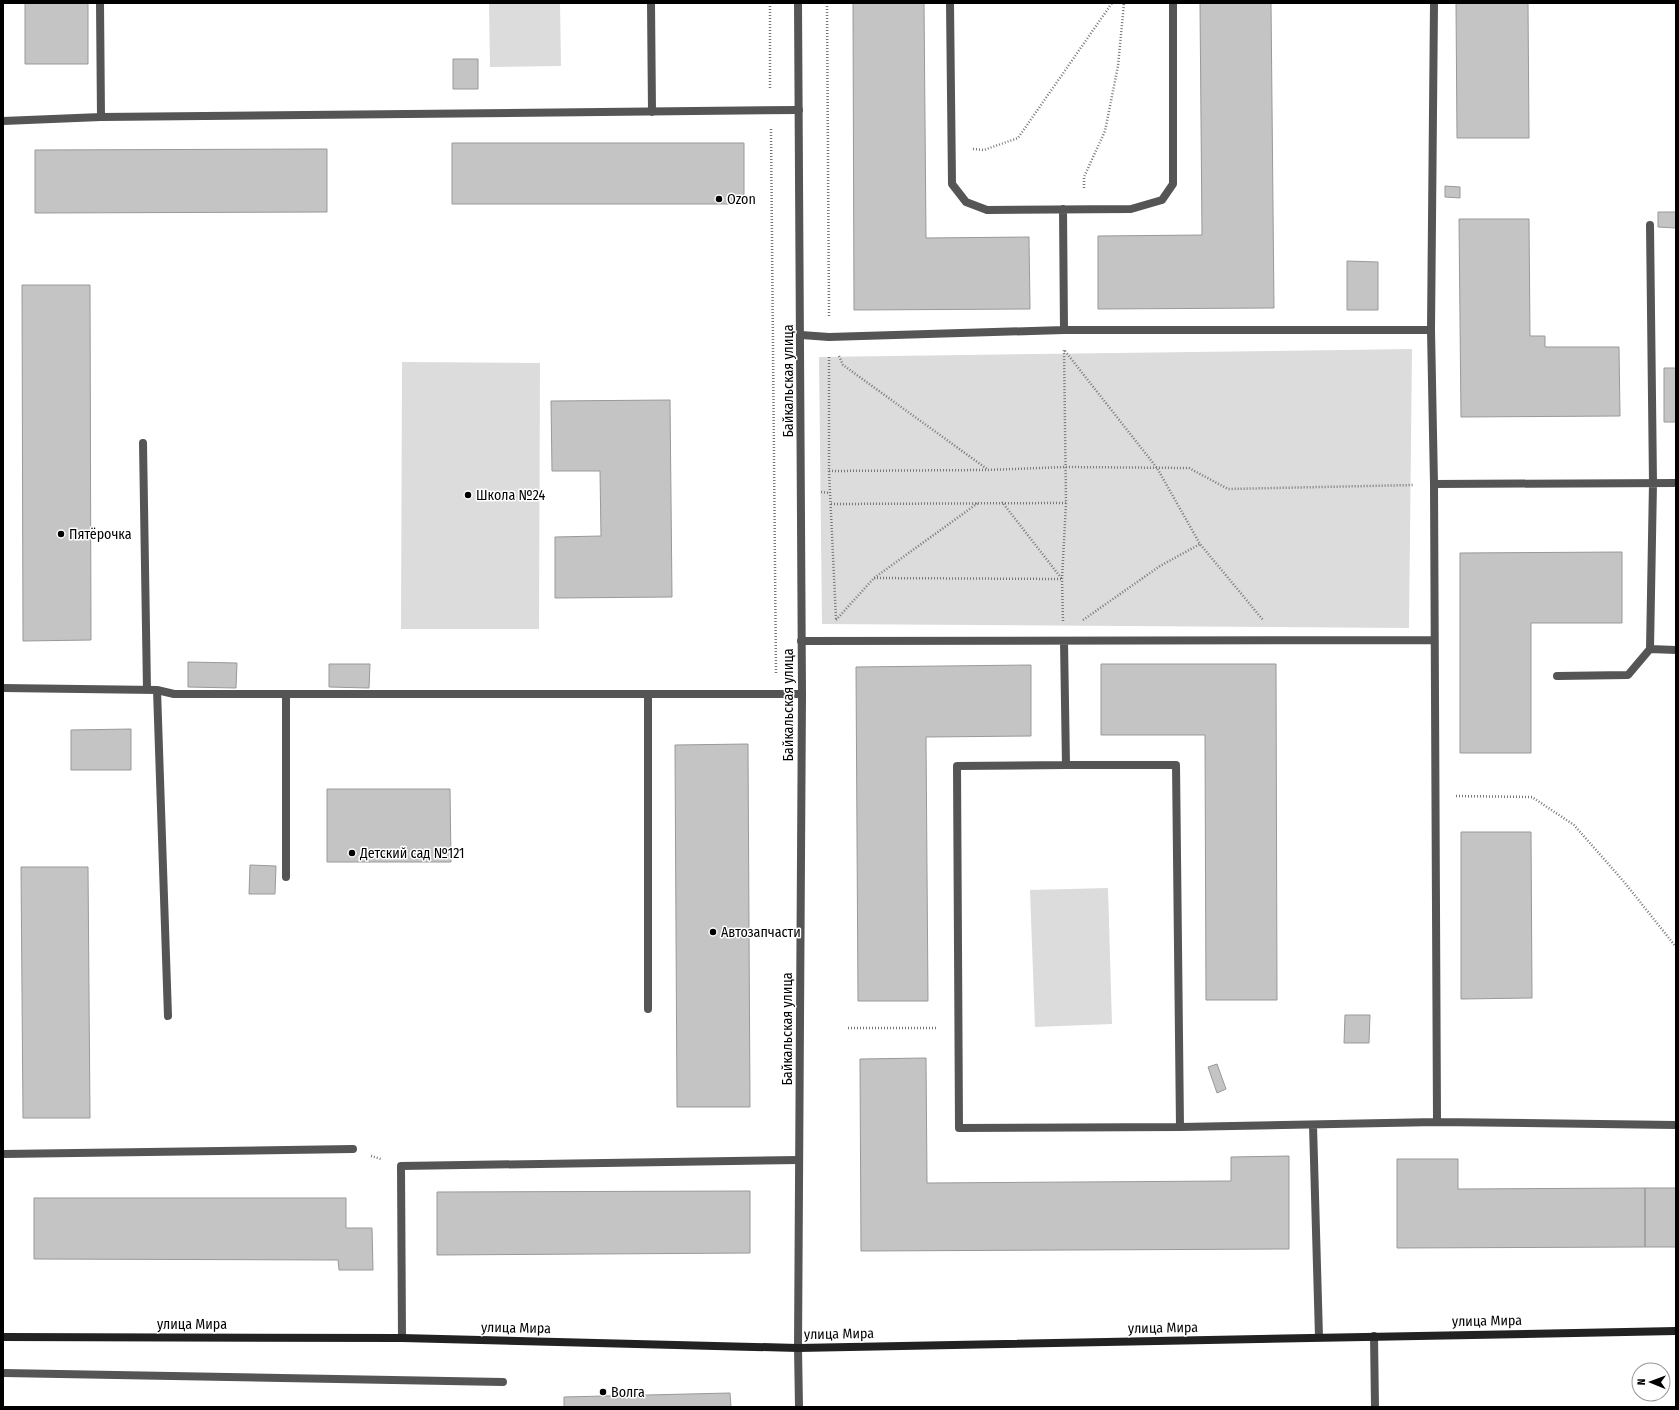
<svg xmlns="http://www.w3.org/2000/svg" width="1679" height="1410" viewBox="0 0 1679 1410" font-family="'Fira Sans Condensed',sans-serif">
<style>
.green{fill:#dcdcdc}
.building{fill:#c4c4c4;stroke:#999}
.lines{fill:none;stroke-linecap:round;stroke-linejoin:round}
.path{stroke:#777;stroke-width:2.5;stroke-dasharray:1 2;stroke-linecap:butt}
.service{stroke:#555;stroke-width:8}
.minor{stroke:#555;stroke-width:8}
.tertiary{stroke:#555;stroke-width:8}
.secondary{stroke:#222;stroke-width:8}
.poi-dot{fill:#000;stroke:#fff;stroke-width:1.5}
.labels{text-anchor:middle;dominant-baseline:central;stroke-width:3;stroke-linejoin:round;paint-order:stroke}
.poi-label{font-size:14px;fill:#000;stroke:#fff;text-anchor:start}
.street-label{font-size:14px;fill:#000;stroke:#fff}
</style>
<rect width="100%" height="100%" fill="#fff"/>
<path class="green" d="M 489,3 L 560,3 L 561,66 L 490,67 Z
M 1412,349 L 1409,628 L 822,624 L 819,357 Z
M 402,362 L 540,363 L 539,629 L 401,629 Z
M 1108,888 L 1112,1024 L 1035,1027 L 1030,890 Z"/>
<path class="building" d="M 25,3 L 88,3 L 88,64 L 25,64 Z
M 853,3 L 924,3 L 926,238 L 1029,237 L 1030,309 L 854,310 Z
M 1200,3 L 1271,3 L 1274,308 L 1098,309 L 1098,236 L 1202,235 Z
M 1456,3 L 1528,3 L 1529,138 L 1457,138 Z
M 453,59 L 478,59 L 478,89 L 453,89 Z
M 452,143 L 744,143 L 744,204 L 452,204 Z
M 327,149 L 327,212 L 35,213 L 35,150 Z
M 1445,186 L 1460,187 L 1460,198 L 1445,197 Z
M 1658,212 L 1676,212 L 1676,228 L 1658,227 Z
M 1459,219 L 1529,219 L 1530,336 L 1545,336 L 1545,347 L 1619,347 L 1620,416 L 1461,417 Z
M 1347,261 L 1378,262 L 1378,310 L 1347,310 Z
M 22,285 L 90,285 L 91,640 L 23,641 Z
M 1664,368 L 1676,368 L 1676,422 L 1664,422 Z
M 670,400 L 672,597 L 555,598 L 555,537 L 601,536 L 600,471 L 552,471 L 551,401 Z
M 1622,552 L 1622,623 L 1531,623 L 1531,753 L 1460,753 L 1460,553 Z
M 188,662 L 237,663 L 236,688 L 188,687 Z
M 329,664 L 370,664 L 369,688 L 329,687 Z
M 1101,664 L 1276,664 L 1277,1000 L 1206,1000 L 1205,735 L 1101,735 Z
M 1031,665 L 1031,736 L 926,737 L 928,1001 L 858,1001 L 856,667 Z
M 131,729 L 131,770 L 71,770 L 71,730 Z
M 748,744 L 750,1107 L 677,1107 L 675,745 Z
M 327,789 L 450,789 L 451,862 L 327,862 Z
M 1461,832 L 1531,832 L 1532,998 L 1461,999 Z
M 250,865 L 276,866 L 275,894 L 249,894 Z
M 21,867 L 88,867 L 90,1118 L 23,1118 Z
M 1345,1015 L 1370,1015 L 1369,1043 L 1344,1043 Z
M 926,1058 L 927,1183 L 1231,1181 L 1231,1157 L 1289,1156 L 1289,1249 L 861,1251 L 860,1059 Z
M 1217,1064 L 1226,1089 L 1217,1093 L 1208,1067 Z
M 1397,1159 L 1458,1159 L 1458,1189 L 1645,1188 L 1645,1247 L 1397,1248 Z
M 1645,1188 L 1676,1188 L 1676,1247 L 1645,1247 Z
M 750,1191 L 750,1253 L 437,1255 L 437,1192 Z
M 34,1198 L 346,1198 L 346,1228 L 372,1228 L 373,1270 L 339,1270 L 338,1260 L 34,1259 Z
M 730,1393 L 731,1407 L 564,1407 L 564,1397 Z"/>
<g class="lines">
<path class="path" d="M 770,3 L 770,90
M 827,3 L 829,316
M 771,129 L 776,674
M 973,149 L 984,150 L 1018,138 L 1112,3
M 1084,188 L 1084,177 L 1105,131 L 1118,66 L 1124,3
M 1065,351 L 1157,468 L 1200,544 L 1263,620
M 839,356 L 843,365 L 987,469
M 829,357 L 829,471 L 836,619
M 829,471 L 987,470 L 1065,467 L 1189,468 L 1228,489 L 1414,485
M 821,492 L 830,493
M 831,504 L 1066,503
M 874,578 L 1062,579 L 1002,502
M 836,620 L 874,578 L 978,503
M 1083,620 L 1160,566 L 1200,544
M 1063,621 L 1062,579 L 1066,503 L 1064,350
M 1456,796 L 1532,797 L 1574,825 L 1625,883 L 1676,947
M 848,1028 L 938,1028
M 371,1156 L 381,1159"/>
<path class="service" d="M 100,3 L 101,117
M 651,3 L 652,112
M 950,3 L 952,184 L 966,202 L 987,210 L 1131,209 L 1162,200 L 1173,184 L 1173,3
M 1434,3 L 1431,330 L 1434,484 L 1437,1122
M 3,121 L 101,117 L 799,110
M 1063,209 L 1064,330
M 801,335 L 829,337 L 1064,330 L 1431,330
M 143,443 L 147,690
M 1434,484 L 1676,483
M 801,641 L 1434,640
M 1064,641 L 1066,765 L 957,766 L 959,1128 L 1180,1127 L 1437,1122 L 1676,1125
M 1650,649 L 1653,483 L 1650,225
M 1557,676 L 1628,675 L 1650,649 L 1676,650
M 3,688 L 157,690 L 174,694 L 802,694
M 157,690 L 168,1016
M 648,694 L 648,1009
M 1066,765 L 1176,765 L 1180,1127
M 286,877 L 286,694
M 1313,1125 L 1319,1337
M 3,1154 L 353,1149
M 1374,1336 L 1375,1407
M 402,1338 L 401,1166 L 799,1160
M 3,1373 L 503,1382"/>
<path class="minor" d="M 798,3 L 802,694 L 798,1348"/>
<path class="tertiary" d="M 798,1348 L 799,1407"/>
<path class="secondary" d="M 3,1337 L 402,1338 L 798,1348 L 1676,1331"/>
</g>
<g class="poi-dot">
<circle cx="719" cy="199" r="4"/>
<circle cx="468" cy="495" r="4"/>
<circle cx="61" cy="534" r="4"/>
<circle cx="352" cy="853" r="4"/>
<circle cx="713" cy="932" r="4"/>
<circle cx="603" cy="1392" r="4"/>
</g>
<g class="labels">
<g class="poi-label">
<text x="727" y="199">Ozon</text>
<text x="476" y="495">Школа №24</text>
<text x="69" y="534">Пятёрочка</text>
<text x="360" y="853">Детский сад №121</text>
<text x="721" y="932">Автозапчасти</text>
<text x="611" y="1392">Волга</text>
</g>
<g class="street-label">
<text transform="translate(788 381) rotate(-90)">Байкальская улица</text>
<text transform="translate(788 705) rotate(-90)">Байкальская улица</text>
<text transform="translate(787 1029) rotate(-90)">Байкальская улица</text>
<text transform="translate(1487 1321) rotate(-1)">улица Мира</text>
<text x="192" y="1324">улица Мира</text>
<text transform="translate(516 1328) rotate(1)">улица Мира</text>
<text transform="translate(1163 1328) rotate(-1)">улица Мира</text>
<text transform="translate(839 1334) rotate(-1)">улица Мира</text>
</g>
</g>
<rect width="1679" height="1410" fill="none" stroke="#000000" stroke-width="8"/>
<g transform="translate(1651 1382) rotate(271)"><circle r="19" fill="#ffffff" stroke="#999999"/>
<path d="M0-3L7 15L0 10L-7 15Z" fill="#000000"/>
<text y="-6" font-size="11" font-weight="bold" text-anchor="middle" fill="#000000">N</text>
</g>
</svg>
